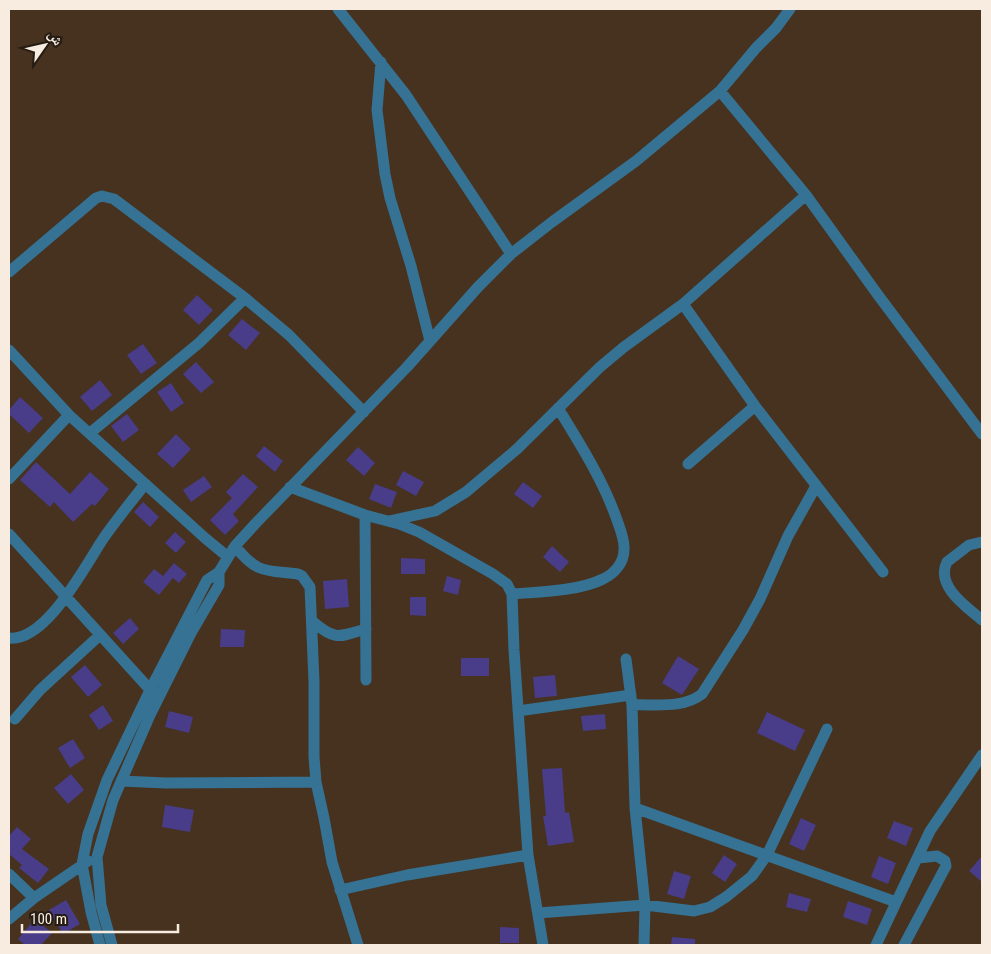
<svg xmlns="http://www.w3.org/2000/svg" width="991" height="954" viewBox="0 0 991 954" font-family="'Roboto Condensed','Noto Naskh Arabic',sans-serif">
<style>
.building{fill:#493c88}
.lines{fill:none;stroke-linecap:round;stroke-linejoin:round}
.minor{stroke:#367293;stroke-width:11}
</style>
<rect width="100%" height="100%" fill="#46321f"/>
<path class="building" d="M 197,295 L 213,310 L 199,325 L 183,310 Z
M 242,319 L 260,333 L 246,350 L 228,335 Z
M 143,344 L 157,363 L 141,374 L 127,355 Z
M 196,362 L 214,382 L 201,393 L 183,374 Z
M 100,380 L 112,395 L 92,411 L 80,397 Z
M 171,383 L 184,403 L 171,412 L 157,392 Z
M 20,397 L 43,418 L 29,433 L 9,414 L 9,410 Z
M 127,414 L 139,430 L 123,442 L 111,426 Z
M 176,434 L 191,449 L 173,468 L 157,454 Z
M 264,446 L 283,461 L 275,472 L 256,456 Z
M 358,447 L 375,463 L 364,476 L 346,460 Z
M 36,462 L 70,494 L 90,472 L 109,489 L 95,506 L 92,504 L 73,522 L 54,502 L 50,507 L 20,480 Z
M 403,471 L 424,482 L 416,496 L 396,485 Z
M 243,474 L 258,487 L 233,514 L 239,521 L 225,535 L 210,520 L 232,498 L 226,492 Z
M 204,476 L 212,487 L 191,502 L 183,490 Z
M 523,482 L 542,496 L 533,508 L 514,494 Z
M 375,484 L 397,492 L 391,508 L 369,499 Z
M 143,502 L 159,517 L 150,527 L 134,512 Z
M 175,532 L 186,542 L 176,553 L 165,543 Z
M 552,546 L 569,562 L 560,572 L 543,557 Z
M 401,558 L 425,559 L 425,574 L 401,574 Z
M 174,563 L 187,574 L 179,583 L 173,578 L 159,595 L 143,582 L 154,569 L 163,576 Z
M 447,576 L 461,580 L 458,595 L 443,591 Z
M 347,579 L 349,607 L 325,609 L 323,581 Z
M 410,597 L 426,597 L 426,616 L 410,615 Z
M 130,618 L 139,629 L 123,644 L 113,633 Z
M 221,629 L 245,630 L 244,647 L 220,647 Z
M 678,656 L 699,669 L 682,695 L 662,683 Z
M 461,658 L 489,658 L 489,676 L 461,676 Z
M 85,665 L 102,685 L 88,697 L 71,677 Z
M 555,675 L 557,696 L 535,698 L 533,677 Z
M 103,705 L 113,721 L 99,730 L 89,715 Z
M 169,711 L 193,717 L 189,733 L 165,727 Z
M 767,712 L 805,730 L 795,751 L 757,733 Z
M 605,714 L 606,729 L 583,731 L 581,716 Z
M 73,739 L 85,758 L 70,768 L 58,748 Z
M 562,768 L 565,813 L 569,812 L 574,842 L 548,846 L 543,816 L 546,816 L 542,769 Z
M 71,774 L 84,790 L 68,804 L 54,788 Z
M 165,805 L 194,810 L 190,832 L 162,827 Z
M 801,818 L 816,825 L 804,851 L 789,844 Z
M 894,821 L 913,828 L 906,846 L 887,838 Z
M 17,827 L 31,839 L 22,849 L 49,869 L 38,883 L 19,868 L 22,865 L 9,854 L 9,836 Z
M 724,855 L 737,864 L 725,882 L 712,873 Z
M 879,856 L 896,863 L 888,884 L 871,877 Z
M 982,856 L 982,882 L 969,871 Z
M 674,871 L 691,876 L 684,899 L 667,894 Z
M 789,893 L 811,899 L 807,912 L 786,907 Z
M 66,900 L 80,924 L 63,934 L 49,910 Z
M 848,901 L 872,909 L 867,925 L 843,917 Z
M 35,919 L 52,933 L 41,945 L 25,945 L 18,939 Z
M 500,927 L 519,928 L 519,943 L 500,943 Z
M 672,937 L 695,939 L 695,945 L 671,945 Z"/>
<g class="lines">
<path class="minor" d="M 338,9 L 406,95 L 511,254
M 381,62 L 377,110 L 385,174 L 390,198 L 411,266 L 430,341
M 720,91 L 806,195 L 878,295 L 982,434
M 9,272 L 96,198 L 102,196 L 114,199 L 245,298 L 289,335 L 364,412
M 683,304 L 755,406 L 883,572
M 9,350 L 69,415 L 205,538 L 228,557
M 90,433 L 199,343 L 245,298
M 688,464 L 755,406
M 9,479 L 69,415
M 290,487 L 365,515 L 399,524 L 419,532 L 493,574 L 507,584 L 512,594 L 514,650 L 528,855 L 543,945
M 365,515 L 366,680
M 389,521 L 435,511 L 466,492 L 517,449 L 600,367 L 624,347 L 683,304 L 806,195
M 9,534 L 154,694
M 982,542 L 969,545 L 947,562 C 935,586 967,607 982,620
M 235,546 C 257,574 265,570 298,574 L 302,576 L 310,587 L 314,681 L 314,757 L 316,782 L 324,818 L 332,862 L 358,945
M 512,594 C 537,592 580,591 603,579 C 614,574 624,563 624,550 C 625,540 620,529 617,520 C 603,480 580,444 558,408
M 312,621 C 335,641 339,637 366,629
M 9,638 C 46,642 85,566 103,539 C 116,520 131,502 145,484
M 626,659 L 632,705 L 635,808 L 645,905 L 644,945
M 632,705 C 655,704 683,709 702,694 L 743,630 L 760,599 L 788,536 L 816,486
M 518,711 L 631,695
M 15,719 L 40,690 L 100,635
M 121,781 L 166,783 L 316,782
M 635,808 L 896,902
M 9,874 L 34,898
M 340,890 L 407,875 L 528,855
M 538,913 L 645,905 L 694,911 L 710,907 L 726,897 L 752,876 L 767,855 L 827,729
M 9,919 L 34,898 L 88,861
M 100,945 L 91,912 L 82,864 L 88,834 L 107,780 L 150,690 L 207,580 L 219,572 L 235,546 L 256,523 L 407,367 L 478,287 L 511,254 L 552,222 L 636,161 L 720,91 L 756,48 L 776,28 L 790,9
M 112,945 L 101,905 L 97,857 L 113,800 L 150,715 L 191,633 L 219,585 L 219,572
M 876,945 L 930,831 L 982,755
M 904,945 L 946,866 L 945,861 L 937,856 L 918,858"/>
</g>
<rect width="991" height="954" fill="none" stroke="#f8ebe0" stroke-width="20"/>
<g transform="translate(45 45) rotate(56)" stroke="#251c14" stroke-width="4" paint-order="stroke">
<path d="M0-4L9 19L0 12L-9 19Z" fill="#f8ebe0"/>
<text y="-8" font-size="14" font-weight="bold" text-anchor="middle" fill="#f8ebe0">ش</text>
</g>
<path d="M22 924v8h156v-8" fill="none" stroke="#f8ebe0" stroke-width="2.5"/>
<text x="30" y="924" font-size="15" fill="#f8ebe0" stroke="#251c14" stroke-width="4" paint-order="stroke">100 m</text>
</svg>
